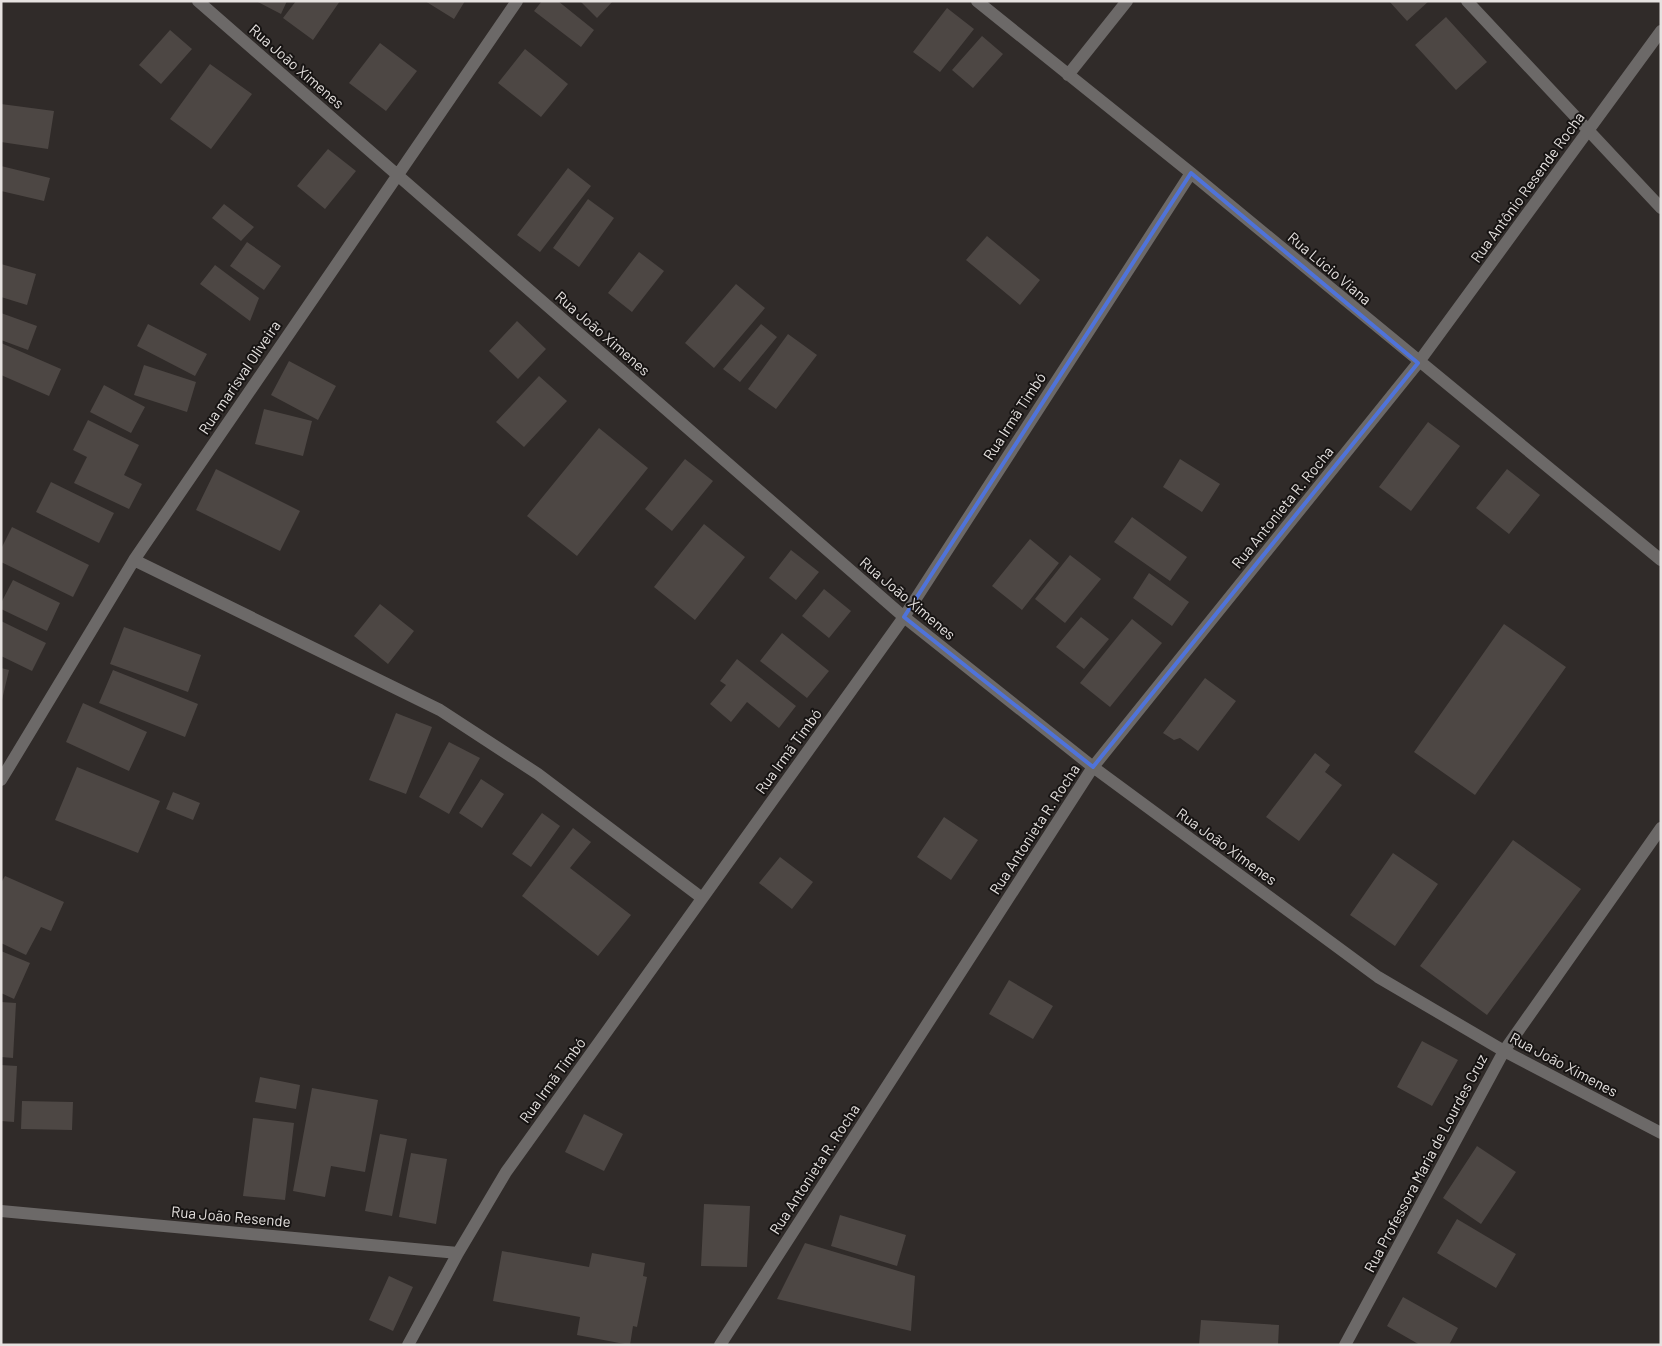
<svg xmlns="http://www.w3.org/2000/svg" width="1662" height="1346" viewBox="0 0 1662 1346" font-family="Barlow,sans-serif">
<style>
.building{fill:#4d4744}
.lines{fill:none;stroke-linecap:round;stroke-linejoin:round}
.minor{stroke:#6c6968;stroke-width:12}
.marked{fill:none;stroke:#4f73da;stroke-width:4;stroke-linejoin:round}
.labels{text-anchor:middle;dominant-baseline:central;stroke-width:4;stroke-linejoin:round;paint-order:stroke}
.street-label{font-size:15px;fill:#e6e2e0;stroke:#171413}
</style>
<rect width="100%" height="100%" fill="#302b29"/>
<path class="building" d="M 256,1 L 287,1 L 281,14 Z
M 296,1 L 340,1 L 313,40 L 283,18 Z
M 425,1 L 465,1 L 454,19 Z
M 542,1 L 558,1 L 594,30 L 581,47 L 534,11 Z
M 580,1 L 613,1 L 597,18 Z
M 1389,1 L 1429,1 L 1407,21 Z
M 947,8 L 974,29 L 940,72 L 913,52 Z
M 1446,17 L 1487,62 L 1456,90 L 1415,45 Z
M 170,30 L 192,49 L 161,84 L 139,65 Z
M 982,36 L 1003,54 L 973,88 L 952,70 Z
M 380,43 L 417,71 L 386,111 L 349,83 Z
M 525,49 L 568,84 L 541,117 L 498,83 Z
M 210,64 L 252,94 L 211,149 L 170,119 Z
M 1,104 L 54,111 L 48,149 L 1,142 Z
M 328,149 L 356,171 L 325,209 L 297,186 Z
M 1,166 L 50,178 L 44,201 L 1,191 Z
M 568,168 L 591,186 L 540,252 L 517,235 Z
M 588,199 L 614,218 L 579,267 L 553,248 Z
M 224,204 L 254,227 L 241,241 L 212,218 Z
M 987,236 L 1040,280 L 1020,305 L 966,260 Z
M 247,242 L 281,266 L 264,290 L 230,266 Z
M 639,252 L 664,271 L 632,312 L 608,293 Z
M 1,264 L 36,274 L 27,305 L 1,297 Z
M 215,265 L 259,298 L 250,321 L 200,284 Z
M 736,284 L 765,308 L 714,368 L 685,343 Z
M 1,313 L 37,326 L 28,350 L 1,340 Z
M 517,321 L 546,349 L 518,379 L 489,351 Z
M 148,324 L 207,354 L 195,376 L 137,346 Z
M 761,324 L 777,337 L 740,382 L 723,369 Z
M 788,334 L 817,355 L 776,409 L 748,389 Z
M 1,343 L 61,369 L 49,396 L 1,375 Z
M 289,361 L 336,386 L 318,420 L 271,395 Z
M 144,365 L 196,382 L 187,412 L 134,395 Z
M 539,376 L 567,401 L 524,447 L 496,422 Z
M 104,385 L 145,407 L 131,433 L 90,412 Z
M 264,409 L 312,421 L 303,456 L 255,444 Z
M 88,420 L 139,445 L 124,475 L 142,484 L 129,509 L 74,483 L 87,457 L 73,450 Z
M 1428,422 L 1460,446 L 1411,511 L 1379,487 Z
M 599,428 L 648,468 L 577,556 L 527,516 Z
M 685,459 L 713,481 L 672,531 L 645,509 Z
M 1180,459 L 1220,484 L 1202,512 L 1163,487 Z
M 216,469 L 300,511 L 280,551 L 196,510 Z
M 1507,469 L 1540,495 L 1509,534 L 1476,508 Z
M 51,482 L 114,513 L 99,543 L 36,512 Z
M 1132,517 L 1187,557 L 1170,581 L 1114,542 Z
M 704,524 L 745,557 L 695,620 L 654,587 Z
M 12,527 L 89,565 L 73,597 L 1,562 L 1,549 Z
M 1030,539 L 1059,563 L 1022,610 L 992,586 Z
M 791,550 L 819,572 L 796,600 L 769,578 Z
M 1070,555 L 1101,579 L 1065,623 L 1035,599 Z
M 1149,573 L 1189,602 L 1172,626 L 1133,598 Z
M 13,580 L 60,603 L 47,631 L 1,609 L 1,603 Z
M 824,589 L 851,611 L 829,638 L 802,616 Z
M 380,604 L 414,631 L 388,664 L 354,636 Z
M 1081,617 L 1109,639 L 1084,669 L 1056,647 Z
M 1132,619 L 1162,643 L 1110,707 L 1080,683 Z
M 1,621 L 46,643 L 32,671 L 1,656 Z
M 1504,624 L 1566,667 L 1475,795 L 1414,752 Z
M 124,627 L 201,655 L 188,692 L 110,664 Z
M 782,633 L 829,671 L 807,698 L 760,661 Z
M 737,659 L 796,706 L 779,728 L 747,702 L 731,722 L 710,704 L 726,685 L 720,681 Z
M 1,668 L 9,670 L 2,700 L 1,699 Z
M 113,670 L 198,704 L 185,737 L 99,703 Z
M 1205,678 L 1236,701 L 1198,751 L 1180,738 L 1174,740 L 1163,733 Z
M 83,703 L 147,732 L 129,771 L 66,742 Z
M 396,713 L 432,727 L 406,794 L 369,780 Z
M 449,742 L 480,758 L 449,814 L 419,797 Z
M 1315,753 L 1330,765 L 1325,772 L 1342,785 L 1299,841 L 1266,817 Z
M 77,767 L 160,801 L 138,853 L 55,820 Z
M 481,779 L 504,794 L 482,828 L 459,813 Z
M 173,792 L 200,803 L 193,820 L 166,809 Z
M 542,813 L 560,826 L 531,867 L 512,854 Z
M 944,817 L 978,840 L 951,880 L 917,857 Z
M 573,828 L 591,842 L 570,868 L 631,915 L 598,956 L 522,896 Z
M 1513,840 L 1581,889 L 1487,1015 L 1420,966 Z
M 1393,853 L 1438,884 L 1395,946 L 1350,915 Z
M 780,857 L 813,882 L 792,909 L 759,883 Z
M 5,876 L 64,902 L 51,931 L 41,927 L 26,955 L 1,943 L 1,883 Z
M 1,951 L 30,963 L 14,999 L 1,993 Z
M 1009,980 L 1053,1006 L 1033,1039 L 989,1014 Z
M 1,1002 L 16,1003 L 13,1058 L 1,1057 Z
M 1422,1041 L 1458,1060 L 1432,1106 L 1397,1087 Z
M 1,1065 L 17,1066 L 14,1122 L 1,1121 Z
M 260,1077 L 300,1085 L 296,1109 L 255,1102 Z
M 312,1088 L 378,1100 L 365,1172 L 331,1166 L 325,1197 L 293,1191 Z
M 22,1101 L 73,1102 L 72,1130 L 21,1129 Z
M 584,1114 L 623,1134 L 604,1171 L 565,1152 Z
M 253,1118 L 294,1123 L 285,1200 L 243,1196 Z
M 380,1134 L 407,1139 L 392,1216 L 365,1211 Z
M 1477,1146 L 1516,1172 L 1481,1224 L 1443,1198 Z
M 411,1153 L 447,1159 L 436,1224 L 399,1217 Z
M 704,1204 L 750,1206 L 747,1267 L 701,1266 Z
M 840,1215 L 906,1235 L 897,1266 L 831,1246 Z
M 1457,1219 L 1516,1254 L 1496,1288 L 1437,1253 Z
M 805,1243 L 915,1276 L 911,1331 L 777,1299 Z
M 502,1251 L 589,1267 L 592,1253 L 645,1263 L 643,1276 L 647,1277 L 637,1327 L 633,1326 L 630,1345 L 577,1335 L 580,1317 L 493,1301 Z
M 389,1276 L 413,1287 L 393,1331 L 369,1320 Z
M 1403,1297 L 1458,1328 L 1449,1345 L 1420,1345 L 1387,1326 Z
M 1201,1320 L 1279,1325 L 1278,1345 L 1199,1345 Z"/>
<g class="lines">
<path class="minor" d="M 198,1 L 904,617 L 1093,767 L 1378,977 L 1504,1051 L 1661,1133
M 977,1 L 1191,173 L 1661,560
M 1467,1 L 1661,208
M 1068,75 L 1127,1
M 134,560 L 440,710 L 538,774 L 702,898
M 1,780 L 134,560 L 517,1
M 1,1211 L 458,1253
M 408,1345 L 458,1253 L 506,1172 L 904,617 L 1191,173
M 720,1345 L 1093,767 L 1418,363 L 1661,31
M 1345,1345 L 1504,1051 L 1661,828"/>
</g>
<path class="marked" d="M 1191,173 L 1418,363 L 1093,767 L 904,617 Z"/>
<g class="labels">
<g class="street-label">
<text transform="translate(297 66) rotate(41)">Rua João Ximenes</text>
<text transform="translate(1527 187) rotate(-54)">Rua Antônio Resende Rocha</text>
<text transform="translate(1330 268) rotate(40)">Rua Lúcio Viana</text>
<text transform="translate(603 333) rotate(41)">Rua João Ximenes</text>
<text transform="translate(239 377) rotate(-56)">Rua marisval Oliveira</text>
<text transform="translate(1014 416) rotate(-57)">Rua Irmã Timbó</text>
<text transform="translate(1282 507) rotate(-51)">Rua Antonieta R. Rocha</text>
<text transform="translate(908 598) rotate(40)">Rua João Ximenes</text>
<text transform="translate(788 751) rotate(-54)">Rua Irmã Timbó</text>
<text transform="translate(1034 829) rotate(-57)">Rua Antonieta R. Rocha</text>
<text transform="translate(1227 846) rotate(36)">Rua João Ximenes</text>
<text transform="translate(1564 1064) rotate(28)">Rua João Ximenes</text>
<text transform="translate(552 1080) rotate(-54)">Rua Irmã Timbó</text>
<text transform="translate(1425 1163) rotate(-62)">Rua Professora Maria de Lourdes Cruz</text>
<text transform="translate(814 1169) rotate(-57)">Rua Antonieta R. Rocha</text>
<text transform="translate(231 1216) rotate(5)">Rua João Resende</text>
</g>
</g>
<rect width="1662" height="1346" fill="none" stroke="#e6e2e0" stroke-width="5"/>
</svg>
